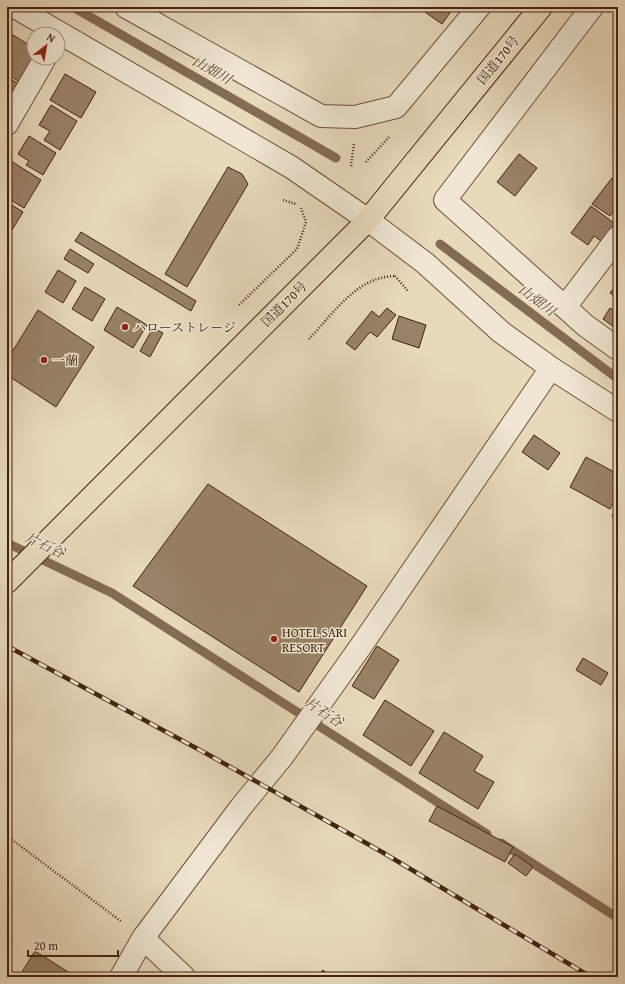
<svg xmlns="http://www.w3.org/2000/svg" width="625" height="984" viewBox="0 0 625 984" font-family="'Gentium Book Plus','Noto Serif JP',serif">
<style>
.lines{fill:none;stroke-linecap:round;stroke-linejoin:round}
.stream{stroke:#846b53;stroke-width:9}
.building{fill:#998268;stroke:#43230f}
.minor-casing{stroke:#6c503a;stroke-width:24}
.trunk-casing{stroke:#43230f;stroke-width:24}
.path{stroke:#43230f;stroke-width:2.5;stroke-dasharray:1 2;stroke-linecap:butt}
.minor{stroke:#f0e6d3;stroke-width:22}
.trunk{stroke:#e8d9bb;stroke-width:22}
.rail-casing{stroke:#43230f;stroke-width:4.5}
.rail{stroke:#f0e6d3;stroke-width:3;stroke-dasharray:9;stroke-linecap:butt}
.poi-dot{fill:#8f2418;stroke:#f0e6d3;stroke-width:1.5}
.labels{text-anchor:middle;dominant-baseline:central;stroke-width:3;stroke-linejoin:round;paint-order:stroke}
.street-label{font-size:13px;fill:#43230f;stroke:#f0e6d3}
.poi-label{font-size:13px;fill:#43230f;stroke:#f0e6d3;text-anchor:start}
.water-label{font-size:14px;font-style:italic;fill:#644731;stroke:#f0e6d3}
</style>
<rect width="100%" height="100%" fill="#e8d9bb"/>
<filter id="stains"><feTurbulence type="fractalNoise" baseFrequency=".005" numOctaves="4"/><feColorMatrix values="0 0 0 0 .2 0 0 0 0 .09 0 0 0 0 .02 0 0 0 .5 -.17"/></filter>
<radialGradient id="worn" r=".72"><stop offset=".6" stop-color="#630" stop-opacity="0"/><stop offset="1" stop-color="#630" stop-opacity=".3"/></radialGradient>
<g class="lines">
<path class="stream" d="M 73,7 L 336,158
M 440,244 L 618,379
M 7,543 L 112,593 L 487,834
M 501,843 L 618,918"/>
</g>
<path class="building" d="M 418,7 L 454,7 L 442,24 Z
M 13,35 L 34,48 L 34,58 L 23,84 L 7,74 L 7,44 Z
M 65,74 L 96,92 L 81,118 L 50,100 Z
M 7,77 L 22,86 L 7,111 Z
M 51,105 L 77,121 L 60,150 L 44,140 L 50,131 L 39,125 Z
M 29,136 L 56,153 L 43,175 L 26,165 L 29,161 L 18,154 Z
M 519,154 L 537,168 L 515,196 L 497,182 Z
M 11,161 L 41,180 L 24,208 L 9,199 L 13,192 L 7,188 L 7,168 Z
M 228,167 L 242,174 L 248,184 L 187,287 L 165,274 Z
M 612,178 L 618,183 L 618,211 L 616,209 L 610,216 L 592,204 Z
M 7,202 L 23,212 L 7,238 Z
M 591,206 L 618,226 L 618,232 L 608,246 L 594,236 L 588,245 L 571,233 Z
M 81,232 L 196,301 L 191,311 L 75,241 Z
M 70,249 L 94,264 L 88,273 L 64,259 Z
M 58,270 L 76,281 L 63,303 L 45,292 Z
M 618,282 L 618,299 L 610,293 Z
M 85,287 L 105,299 L 92,321 L 72,309 Z
M 117,307 L 147,325 L 133,348 L 104,330 Z
M 387,308 L 396,315 L 377,337 L 370,332 L 355,350 L 346,343 L 372,311 L 379,317 Z
M 610,308 L 618,313 L 618,330 L 603,319 Z
M 38,310 L 94,347 L 56,407 L 7,375 L 7,360 Z
M 399,316 L 426,325 L 419,348 L 392,339 Z
M 153,328 L 163,333 L 150,357 L 140,351 Z
M 534,435 L 560,453 L 548,470 L 522,452 Z
M 586,457 L 618,474 L 618,494 L 610,509 L 570,487 Z
M 208,484 L 367,586 L 299,692 L 133,586 Z
M 618,504 L 618,519 L 612,516 Z
M 377,646 L 399,660 L 374,699 L 352,686 Z
M 583,658 L 608,673 L 601,685 L 576,670 Z
M 385,700 L 434,731 L 411,766 L 363,735 Z
M 444,732 L 483,756 L 474,771 L 494,782 L 478,809 L 419,773 Z
M 437,806 L 513,847 L 505,862 L 429,821 Z
M 515,854 L 533,867 L 526,876 L 508,863 Z
M 35,951 L 73,975 L 72,977 L 22,977 L 20,975 Z
M 323,970 L 331,977 L 316,977 Z"/>
<g class="lines">
<g class="minor-casing">
<path id="minor" d="M 15,7 L 291,167 L 368,220 L 425,263 L 501,332 L 551,368 L 618,411
M 126,7 L 321,116 L 355,117 L 396,107 L 479,7
M 592,7 L 445,200 L 586,326 L 618,349
M 7,124 L 45,58
M 565,307 L 618,237
M 143,938 L 184,977
M 121,977 L 143,938 L 241,807 L 282,757 L 361,646 L 551,368"/>
</g>
<g class="trunk-casing">
<path id="trunk" d="M 7,582 L 368,220 L 541,7"/>
</g>
<path class="path" d="M 366,162 L 389,137
M 351,166 L 354,143
M 283,200 L 296,204
M 395,276 L 408,291
M 239,305 L 297,249 L 306,222 L 301,208
M 309,339 C 334,313 357,276 396,276
M 7,836 L 122,922"/>
<use href="#minor" class="minor"/>
<use href="#trunk" class="trunk"/>
<g class="rail-casing">
<path id="rail" d="M 7,646 L 209,755 L 382,852 L 591,977"/>
</g>
<use href="#rail" class="rail"/>
</g>
<g class="poi-dot">
<circle cx="125" cy="327" r="4"/>
<circle cx="44" cy="360" r="4"/>
<circle cx="274" cy="639" r="4"/>
</g>
<g class="labels">
<g class="street-label">
<text transform="translate(498 60) rotate(-51)">国道170号</text>
<text transform="translate(284 304) rotate(-45)">国道170号</text>
</g>
<g class="poi-label">
<text x="133" y="327">ハローストレージ</text>
<text x="52" y="360">一蘭</text>
<text x="282" y="632">HOTEL SARI<tspan x="282" dy="15">RESORT</tspan></text>
</g>
<g class="water-label">
<text transform="translate(212 70) rotate(30)">山畑川</text>
<text transform="translate(537 300) rotate(37)">山畑川</text>
<text transform="translate(45 545) rotate(25)">片石谷</text>
<text transform="translate(324 712) rotate(33)">片石谷</text>
</g>
</g>
<rect width="625" height="984" fill="none" stroke="#e8d9bb" stroke-width="24"/>
<rect x="8" y="8" width="609" height="968" fill="none" stroke="#43230f" stroke-width="2"/>
<rect x="12" y="12" width="601" height="960" fill="none" stroke="#43230f"/>
<g transform="translate(46 46) rotate(31)"><circle r="19" fill="#f0e6d3" stroke="#ab9885"/>
<path d="M0-3L7 15L0 10L-7 15Z" fill="#8f2418"/>
<text y="-6" font-size="11" font-weight="bold" text-anchor="middle" fill="#43230f">N</text>
</g>
<path d="M28 950v6h90v-6" fill="none" stroke="#43230f" stroke-width="2"/>
<text x="34" y="950" font-size="12" fill="#43230f" stroke="#f0e6d3" stroke-width="3" paint-order="stroke">20 m</text>
<rect width="100%" height="100%" filter="url(#stains)"/>
<rect width="100%" height="100%" fill="url(#worn)"/>
</svg>
